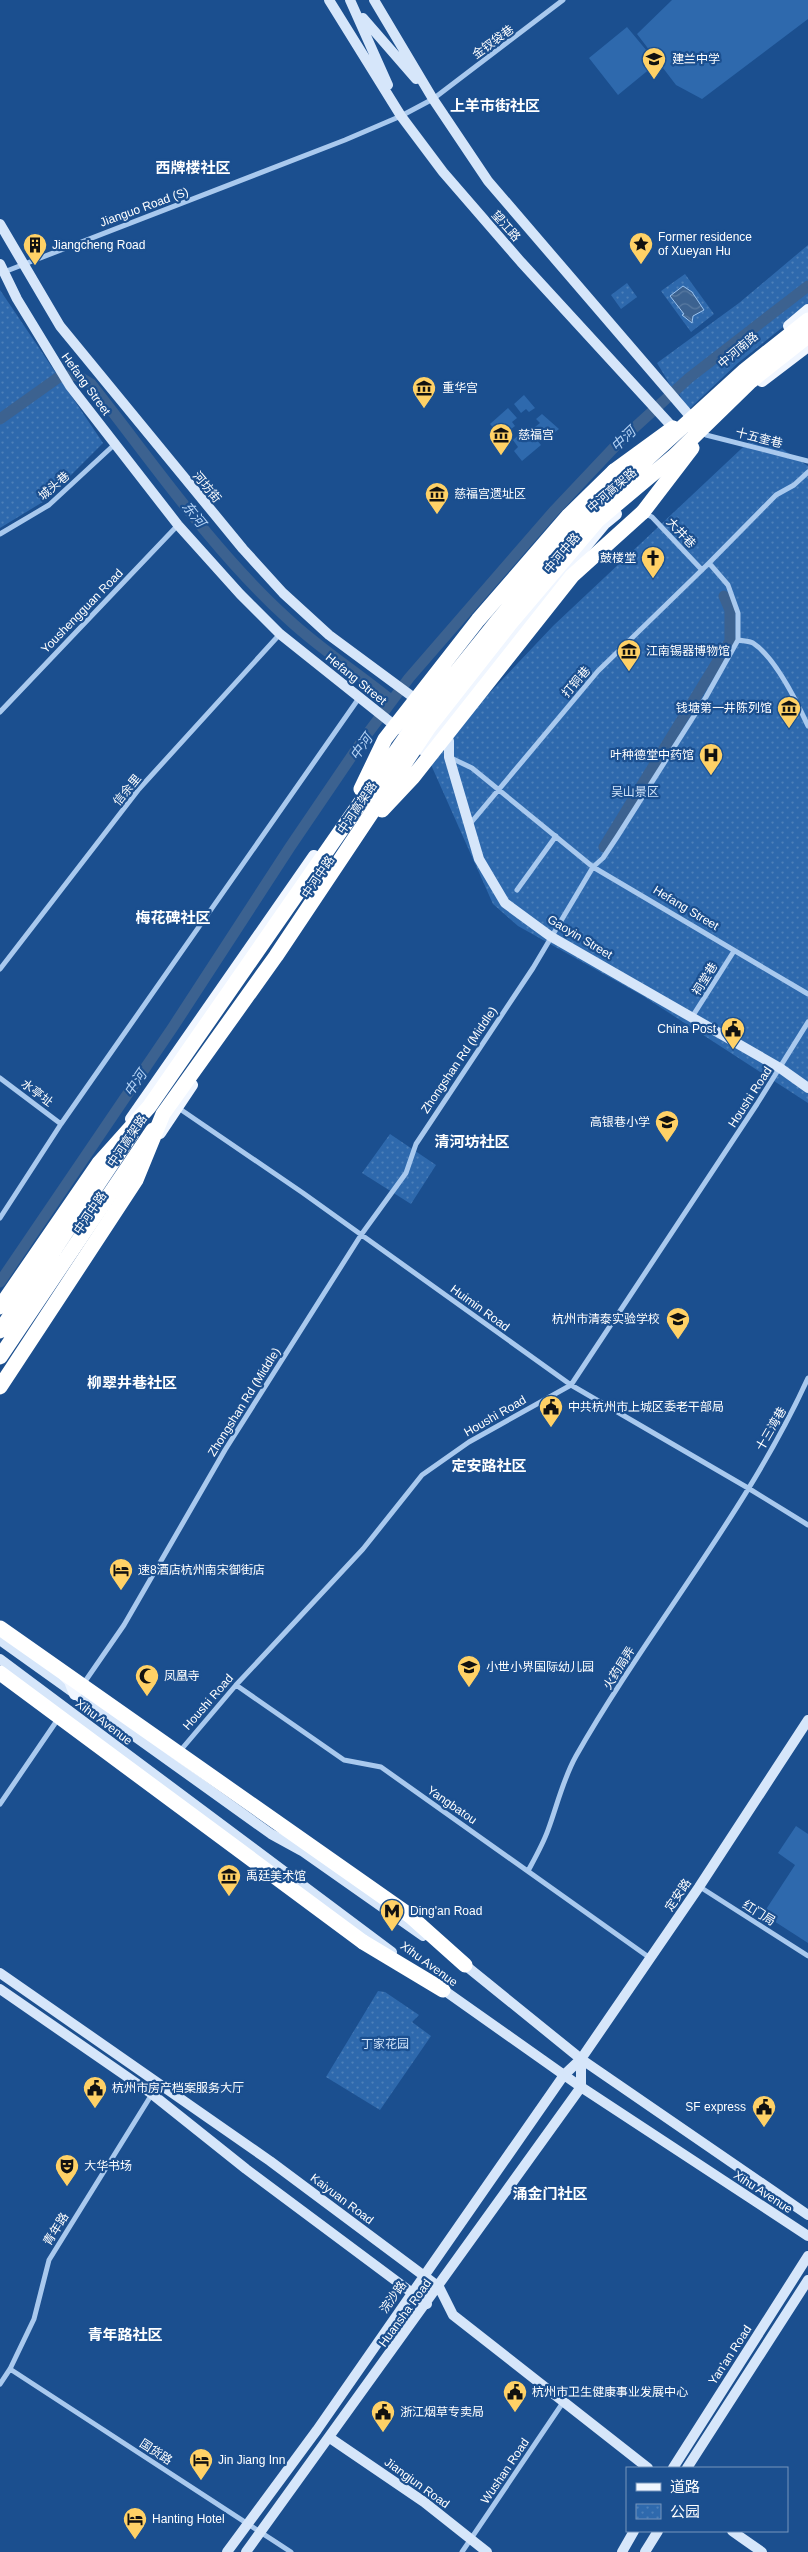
<svg xmlns="http://www.w3.org/2000/svg" width="808" height="2552" viewBox="0 0 808 2552" font-family="Helvetica,'Noto Sans SC',sans-serif">
<style>
.grass{fill:#2e69ad}
.park{fill:url(#park-dots)}
.water{fill:url(#water-waves);stroke:#9cc4f0}
.lines{fill:none;stroke-linecap:round;stroke-linejoin:round}
.canal{stroke:#3c6290;stroke-width:11}
.street{stroke:#a9c9ee;stroke-width:5}
.secondary{stroke:#d6e6fa;stroke-width:10}
.primary{stroke:#f0f6ff;stroke-width:12}
.highway{stroke:#fff;stroke-width:15}
.highway-bridge{stroke:#fff;stroke-width:15}
.labels{text-anchor:middle;dominant-baseline:central;stroke-width:4.5;stroke-linejoin:round;paint-order:stroke}
.street-label{font-size:12px;fill:#fff;stroke:#1b4f8f}
.poi-label{font-size:12px;fill:#fff;stroke:#1b4f8f;text-anchor:start}
.park-label{font-size:12px;fill:#cfe3fa;stroke:#1b4f8f}
.water-label{font-size:14px;font-style:italic;fill:#b5d3f5;stroke:#1b4f8f}
.quarter-label{font-size:15px;font-weight:bold;fill:#fff;stroke:#1b4f8f}
</style>
<defs>
<pattern id="park-dots" width="8" height="8" patternUnits="userSpaceOnUse" patternTransform="scale(1.25)"><rect width="8" height="8" fill="#2e69ad"/><path d="M2 2h.1M6 6h.1" fill="none" stroke="#4d80b9" stroke-width="1.8" stroke-linecap="round"/></pattern>
<pattern id="water-waves" width="16" height="10" patternUnits="userSpaceOnUse" patternTransform="scale(1.25)"><rect width="16" height="10" fill="#3c6290"/><path d="M0 5q4-4 8 0t8 0" fill="none" stroke="#597aa1"/></pattern>
</defs>
<rect width="100%" height="100%" fill="#1b4f8f"/>
<path class="grass" d="M 672,0 L 808,0 L 808,19 L 702,99 L 676,85 L 637,34 Z
M 627,27 L 657,63 L 618,95 L 589,58 Z
M 524,395 L 535,408 L 529,412 L 526,409 L 521,413 L 514,404 Z
M 508,408 L 517,418 L 512,422 L 515,426 L 506,433 L 501,427 L 496,431 L 490,424 Z
M 542,414 L 559,429 L 546,440 L 535,427 L 540,423 L 536,419 Z
M 530,432 L 541,445 L 522,461 L 514,451 L 518,447 L 513,440 L 521,433 L 524,437 Z
M 796,1826 L 808,1834 L 808,1943 L 763,1914 L 795,1865 L 778,1853 Z"/>
<path class="park" d="M 808,245 L 808,283 L 672,388 L 657,363 L 739,303 Z
M 685,274 L 714,314 L 691,332 L 661,291 Z
M 627,283 L 637,297 L 621,309 L 611,295 Z
M 0,290 L 103,443 L 46,500 L 0,528 Z
M 808,292 L 808,307 L 738,363 L 688,410 L 678,392 Z
M 758,433 L 808,466 L 808,1103 L 643,996 L 518,926 L 493,904 L 428,758 L 553,626 Z
M 390,1134 L 436,1165 L 411,1204 L 362,1173 Z
M 378,1991 L 385,1992 L 419,2015 L 412,2022 L 431,2036 L 380,2110 L 326,2077 Z"/>
<path class="water" d="M 683,286 L 692,292 L 704,310 L 693,316 L 692,323 L 682,315 L 684,314 L 670,296 Z"/>
<g class="lines">
<path class="canal" d="M 0,419 L 59,377 L 76,375 L 91,384 C 154,464 213,551 288,619 C 320,649 358,673 392,701
M 604,847 L 730,641 L 730,610 L 724,596
M 0,1282 L 173,1027 L 290,847 L 362,741 L 409,678 L 554,511 L 622,439 L 689,378 L 808,286"/>
<path class="street" d="M 4,272 L 345,140 L 401,116 L 433,99 L 563,0
M 706,435 L 808,461
M 644,513 L 652,517 L 702,570
M 0,534 L 49,505 L 115,444
M 738,640 C 742,641 749,641 753,643 C 776,658 797,702 808,726
M 0,712 L 178,525
M 451,758 L 472,768 L 593,867 L 808,994
M 469,825 L 598,671 L 709,563
M 517,890 L 556,836
M 0,969 L 139,789 L 280,634
M 692,1017 L 734,951
M 0,1078 L 61,1124
M 177,1107 L 303,1193 L 571,1385 L 748,1488 L 808,1525
M 0,1218 L 61,1124 L 359,698
M 86,1680 L 124,1625 L 225,1450 L 361,1235 L 406,1173 L 416,1144 L 533,968 L 593,867 L 603,858 L 617,837 L 706,697 L 738,640 L 738,613 L 728,585 L 709,563 L 776,495 L 794,485 L 808,472
M 236,1685 L 344,1760 L 381,1767 L 650,1958
M 180,1751 L 236,1685 L 363,1549 L 422,1475 L 469,1442 L 571,1385 L 757,1104 L 808,1022
M 0,1804 L 58,1719
M 528,1871 C 535,1858 543,1844 548,1830 C 557,1806 563,1779 576,1756 C 649,1628 747,1512 808,1378
M 700,1887 L 808,1956
M 10,2369 L 291,2552
M 0,2384 L 10,2369 L 34,2319 L 49,2260 L 152,2094
M 462,2552 L 564,2401"/>
<path class="secondary" d="M 329,0 L 401,116 L 443,172 L 521,262 L 677,432
M 350,0 L 388,85
M 374,0 L 433,99 L 488,181 L 695,422
M 363,18 L 416,79
M 0,224 L 60,326 L 243,549 L 283,593 L 329,635 L 421,703
M 0,264 L 17,299 L 70,386 L 178,525 L 240,594 L 280,634 L 399,729
M 445,731 L 449,741 L 449,757 L 479,859 L 505,903 L 550,936 L 780,1068 L 808,1088
M 0,1640 L 271,1834 L 302,1851 L 423,1936
M 0,1659 L 392,1952
M 460,1961 L 581,2059 L 808,2215
M 0,1973 L 270,2161 L 439,2287 L 453,2315 L 648,2468
M 438,1986 L 581,2087 L 808,2236
M 0,1989 L 152,2094 L 246,2169 L 427,2304
M 581,2087 L 581,2059 L 699,1887 L 808,1720
M 330,2438 L 424,2502 L 487,2552
M 673,2468 L 808,2256
M 687,2468 L 808,2280
M 732,2531 L 762,2552
M 227,2552 L 317,2430 L 564,2075 L 581,2059
M 246,2552 L 581,2087
M 622,2552 L 634,2531
M 645,2552 L 658,2531"/>
<path class="primary" d="M 789,326 L 808,310
M 762,381 L 808,346
M 422,749 L 515,631 L 605,523 L 616,514
M 131,1119 L 314,856
M 160,1133 L 192,1085
M 64,1675 L 70,1681 L 75,1694"/>
<path class="highway" d="M 614,471 L 673,428
M 643,512 L 692,448
M 0,1331 L 132,1133
M 0,1357 L 153,1130
M 409,1915 L 465,1965
M 363,1942 L 443,1990"/>
<path class="highway-bridge" d="M 361,789 L 385,739 L 478,620 L 569,515 L 614,471
M 382,810 L 413,777 L 572,576 L 643,512
M 0,1307 L 99,1163 L 149,1107 L 417,721 L 499,619 L 589,512 L 745,370 L 808,320
M 0,1387 L 136,1180 L 163,1114 L 276,956 L 429,727 L 509,625 L 598,520 L 673,457 L 751,381 L 808,336
M 0,1628 L 409,1915
M 0,1673 L 363,1942"/>
</g>
<defs>
<g id="school-pin" transform="scale(1.25)"><path d="M0 17L-7.5 6A9.5 9.5 0 1 1 7.5 6Z" fill="#ffd166" stroke="#1b4f8f"/><path d="M0-5L7-2L0 1L-7-2ZM-4 1L0 2.5L4 1V4Q0 6-4 4Z" fill="#111"/></g>
<g id="sight-pin" transform="scale(1.25)"><path d="M0 17L-7.5 6A9.5 9.5 0 1 1 7.5 6Z" fill="#ffd166" stroke="#1b4f8f"/><path d="M0-6L1.8-2.2L6-1.7L2.9 1.2L3.7 5.4L0 3.3L-3.7 5.4L-2.9 1.2L-6-1.7L-1.8-2.2Z" fill="#111"/></g>
<g id="building-pin" transform="scale(1.25)"><path d="M0 17L-7.5 6A9.5 9.5 0 1 1 7.5 6Z" fill="#ffd166" stroke="#1b4f8f"/><path d="M-4-6H4V6H1V3H-1V6H-4ZM-2.5-4.3h1.7v1.8h-1.7ZM.8-4.3h1.7v1.8H.8ZM-2.5-1h1.7V.8h-1.7ZM.8-1h1.7V.8H.8Z" fill="#111"/></g>
<g id="museum-pin" transform="scale(1.25)"><path d="M0 17L-7.5 6A9.5 9.5 0 1 1 7.5 6Z" fill="#ffd166" stroke="#1b4f8f"/><path d="M0-6L6-3V-2H-6V-3ZM-5-1h2V3h-2ZM-1-1h2V3h-2ZM3-1h2V3H3ZM-6 4H6V6H-6Z" fill="#111"/></g>
<g id="church-pin" transform="scale(1.25)"><path d="M0 17L-7.5 6A9.5 9.5 0 1 1 7.5 6Z" fill="#ffd166" stroke="#1b4f8f"/><path d="M-1.2-6h2.4v3.5h3.3v2.4h-3.3V6h-2.4V-.1h-3.3v-2.4h3.3Z" fill="#111"/></g>
<g id="hospital-pin" transform="scale(1.25)"><path d="M0 17L-7.5 6A9.5 9.5 0 1 1 7.5 6Z" fill="#ffd166" stroke="#1b4f8f"/><path d="M-5-5h3v3.5h4V-5h3V5h-3V1.5h-4V5h-3Z" fill="#111"/></g>
<g id="civic-pin" transform="scale(1.25)"><path d="M0 17L-7.5 6A9.5 9.5 0 1 1 7.5 6Z" fill="#ffd166" stroke="#1b4f8f"/><path d="M-.6-6.5H3V-4.5H.6V-3L4-1V1h2V6H-6V1h2V-1L-.6-3ZM-1.2 2.5V6h2.4V2.5Z" fill="#111"/></g>
<g id="hotel-pin" transform="scale(1.25)"><path d="M0 17L-7.5 6A9.5 9.5 0 1 1 7.5 6Z" fill="#ffd166" stroke="#1b4f8f"/><path d="M-6-4.5h1.5V1H6V5H4.5V3h-9V5H-6ZM-4 0a1.8 1.8 0 1 1 3.6 0ZM.5 0V-2.5h3Q6-2.5 6 0Z" fill="#111"/></g>
<g id="mosque-pin" transform="scale(1.25)"><path d="M0 17L-7.5 6A9.5 9.5 0 1 1 7.5 6Z" fill="#ffd166" stroke="#1b4f8f"/><path d="M3.5-4.9A6 6 0 1 0 3.5 4.9A5 5 0 1 1 3.5-4.9Z" fill="#111"/></g>
<g id="metro-pin" transform="scale(1.25)"><path d="M0 17L-7.5 6A9.5 9.5 0 1 1 7.5 6Z" fill="#ffd166" stroke="#1b4f8f"/><path d="M-5.5 5V-5H-3L0 0L3-5H5.5V5H3V-.5L0 4L-3-.5V5Z" fill="#111"/></g>
<g id="theatre-pin" transform="scale(1.25)"><path d="M0 17L-7.5 6A9.5 9.5 0 1 1 7.5 6Z" fill="#ffd166" stroke="#1b4f8f"/><path d="M-5-5.5Q0-4 5-5.5V0Q5 5 0 6Q-5 5-5 0ZM-3.3-2.5H-1v1.5H-3.3ZM1-2.5H3.3v1.5H1ZM-2.8 1Q0 5.5 2.8 1Z" fill="#111"/></g>
</defs>
<g fill-rule="evenodd">
<use href="#school-pin" x="654" y="59"/>
<use href="#sight-pin" x="641" y="244"/>
<use href="#building-pin" x="35" y="245"/>
<use href="#museum-pin" x="424" y="388"/>
<use href="#museum-pin" x="501" y="435"/>
<use href="#museum-pin" x="437" y="494"/>
<use href="#church-pin" x="653" y="558"/>
<use href="#museum-pin" x="629" y="651"/>
<use href="#museum-pin" x="789" y="708"/>
<use href="#hospital-pin" x="711" y="755"/>
<use href="#civic-pin" x="733" y="1029"/>
<use href="#school-pin" x="667" y="1122"/>
<use href="#school-pin" x="678" y="1319"/>
<use href="#civic-pin" x="551" y="1407"/>
<use href="#hotel-pin" x="121" y="1570"/>
<use href="#school-pin" x="469" y="1667"/>
<use href="#mosque-pin" x="147" y="1676"/>
<use href="#museum-pin" x="229" y="1876"/>
<use href="#metro-pin" x="392" y="1911"/>
<use href="#civic-pin" x="95" y="2088"/>
<use href="#civic-pin" x="764" y="2107"/>
<use href="#theatre-pin" x="67" y="2166"/>
<use href="#civic-pin" x="515" y="2392"/>
<use href="#civic-pin" x="383" y="2412"/>
<use href="#hotel-pin" x="201" y="2460"/>
<use href="#hotel-pin" x="135" y="2519"/>
</g>
<g class="labels">
<g class="street-label">
<text transform="translate(493 42) rotate(-36)">金钗袋巷</text>
<text transform="translate(144 207) rotate(-20)">Jianguo Road (S)</text>
<text transform="translate(506 226) rotate(48)">望江路</text>
<text transform="translate(738 350) rotate(-40)">中河南路</text>
<text transform="translate(86 384) rotate(54)">Hefang Street</text>
<text transform="translate(759 438) rotate(14)">十五奎巷</text>
<text transform="translate(54 486) rotate(-41)">城头巷</text>
<text transform="translate(207 487) rotate(50)">河坊街</text>
<text transform="translate(612 490) rotate(-41)">中河高架路</text>
<text transform="translate(681 533) rotate(47)">大井巷</text>
<text transform="translate(562 553) rotate(-50)">中河中路</text>
<text transform="translate(82 611) rotate(-46)">Youshengguan Road</text>
<text transform="translate(356 679) rotate(39)">Hefang Street</text>
<text transform="translate(576 682) rotate(-49)">打铜巷</text>
<text transform="translate(127 790) rotate(-51)">信余里</text>
<text transform="translate(357 808) rotate(-56)">中河高架路</text>
<text transform="translate(318 877) rotate(-56)">中河中路</text>
<text transform="translate(686 908) rotate(31)">Hefang Street</text>
<text transform="translate(580 937) rotate(31)">Gaoyin Street</text>
<text transform="translate(705 979) rotate(-58)">祠堂巷</text>
<text transform="translate(459 1060) rotate(-56)">Zhongshan Rd (Middle)</text>
<text transform="translate(37 1093) rotate(37)">水亭址</text>
<text transform="translate(750 1097) rotate(-57)">Houshi Road</text>
<text transform="translate(127 1141) rotate(-56)">中河高架路</text>
<text transform="translate(90 1213) rotate(-56)">中河中路</text>
<text transform="translate(480 1308) rotate(36)">Huimin Road</text>
<text transform="translate(244 1402) rotate(-58)">Zhongshan Rd (Middle)</text>
<text transform="translate(495 1416) rotate(-30)">Houshi Road</text>
<text transform="translate(771 1429) rotate(-60)">十三湾巷</text>
<text transform="translate(619 1668) rotate(-58)">火药局弄</text>
<text transform="translate(208 1702) rotate(-49)">Houshi Road</text>
<text transform="translate(104 1722) rotate(37)">Xihu Avenue</text>
<text transform="translate(452 1805) rotate(35)">Yangbatou</text>
<text transform="translate(678 1895) rotate(-56)">定安路</text>
<text transform="translate(759 1913) rotate(32)">红门局</text>
<text transform="translate(429 1964) rotate(36)">Xihu Avenue</text>
<text transform="translate(763 2192) rotate(33)">Xihu Avenue</text>
<text transform="translate(342 2199) rotate(37)">Kaiyuan Road</text>
<text transform="translate(56 2229) rotate(-58)">青年路</text>
<text transform="translate(393 2297) rotate(-55)">浣沙路</text>
<text transform="translate(405 2313) rotate(-54)">Huansha Road</text>
<text transform="translate(730 2355) rotate(-57)">Yan'an Road</text>
<text transform="translate(156 2452) rotate(33)">国货路</text>
<text transform="translate(505 2471) rotate(-56)">Wushan Road</text>
<text transform="translate(417 2483) rotate(36)">Jiangjun Road</text>
</g>
<g class="poi-label">
<text x="672" y="59">建兰中学</text>
<text x="658" y="237">Former residence<tspan x="658" dy="14">of Xueyan Hu</tspan></text>
<text x="52" y="245">Jiangcheng Road</text>
<text x="442" y="388">重华宫</text>
<text x="518" y="435">慈福宫</text>
<text x="454" y="494">慈福宫遗址区</text>
<text x="636" y="558" text-anchor="end">鼓楼堂</text>
<text x="646" y="651">江南锡器博物馆</text>
<text x="772" y="708" text-anchor="end">钱塘第一井陈列馆</text>
<text x="694" y="755" text-anchor="end">叶种德堂中药馆</text>
<text x="716" y="1029" text-anchor="end">China Post</text>
<text x="650" y="1122" text-anchor="end">高银巷小学</text>
<text x="660" y="1319" text-anchor="end">杭州市清泰实验学校</text>
<text x="568" y="1407">中共杭州市上城区委老干部局</text>
<text x="138" y="1570">速8酒店杭州南宋御街店</text>
<text x="486" y="1667">小世小界国际幼儿园</text>
<text x="164" y="1676">凤凰寺</text>
<text x="246" y="1876">禹廷美术馆</text>
<text x="410" y="1911">Ding'an Road</text>
<text x="112" y="2088">杭州市房产档案服务大厅</text>
<text x="746" y="2107" text-anchor="end">SF express</text>
<text x="84" y="2166">大华书场</text>
<text x="532" y="2392">杭州市卫生健康事业发展中心</text>
<text x="400" y="2412">浙江烟草专卖局</text>
<text x="218" y="2460">Jin Jiang Inn</text>
<text x="152" y="2519">Hanting Hotel</text>
</g>
<g class="park-label">
<text x="635" y="792">吴山景区</text>
<text x="385" y="2044">丁家花园</text>
</g>
<g class="water-label">
<text transform="translate(623 439) rotate(-44)">中河</text>
<text transform="translate(194 514) rotate(51)">东河</text>
<text transform="translate(361 747) rotate(-55)">中河</text>
<text transform="translate(135 1083) rotate(-56)">中河</text>
</g>
<g class="quarter-label">
<text x="495" y="105">上羊市街社区</text>
<text x="193" y="167">西牌楼社区</text>
<text x="173" y="917">梅花碑社区</text>
<text x="472" y="1141">清河坊社区</text>
<text x="132" y="1382">柳翠井巷社区</text>
<text x="489" y="1465">定安路社区</text>
<text x="550" y="2193">涌金门社区</text>
<text x="125" y="2334">青年路社区</text>
</g>
</g>
<rect x="626" y="2467" width="162" height="65" fill="#1b4f8f" stroke="#7695bc"/>
<rect x="636" y="2483" width="25" height="8" fill="#f0f6ff" stroke="#7695bc"/>
<text x="670" y="2492" font-size="15" fill="#ffffff">道路</text>
<rect x="636" y="2504" width="25" height="15" fill="url(#park-dots)" stroke="#7695bc"/>
<text x="670" y="2517" font-size="15" fill="#ffffff">公园</text>
</svg>
